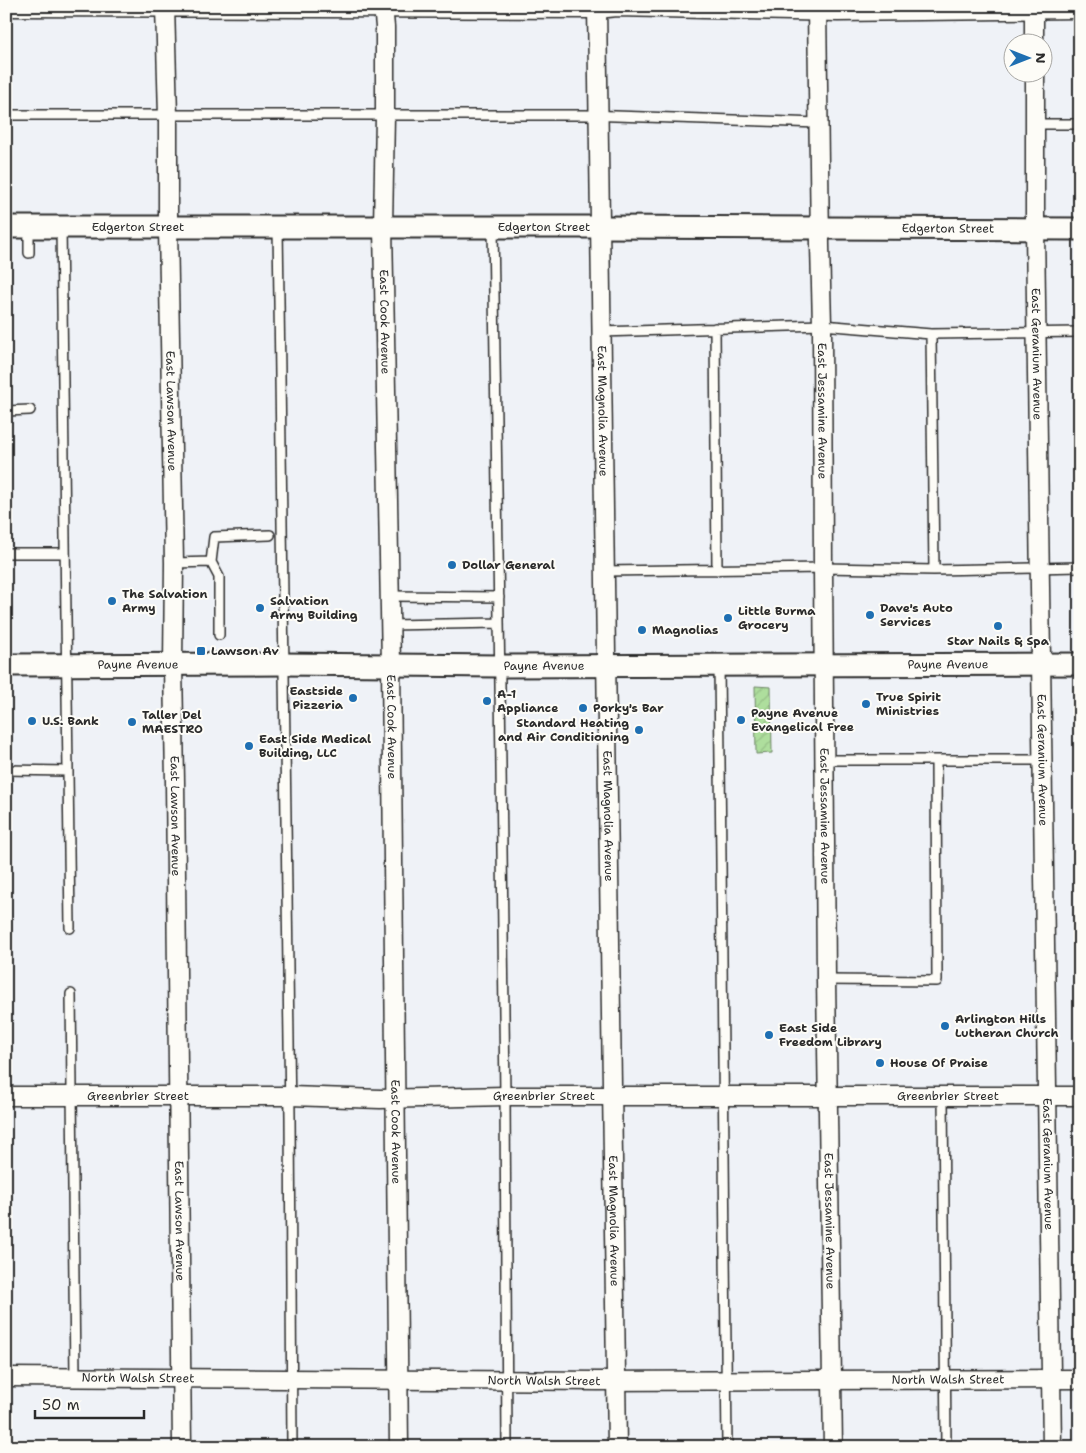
<svg xmlns="http://www.w3.org/2000/svg" width="1086" height="1453" viewBox="0 0 1086 1453" font-family="'Shantell Sans',sans-serif">
<style>
.garden{fill:url(#garden-furrows);stroke:#6c8464}
.lines{fill:none;stroke-linecap:round;stroke-linejoin:round}
.service-casing{stroke:#2b2b2b;stroke-width:12}
.minor-casing{stroke:#2b2b2b;stroke-width:21}
.tertiary-casing{stroke:#2b2b2b;stroke-width:25}
.service{stroke:#fdfcf7;stroke-width:9}
.minor{stroke:#fdfcf7;stroke-width:18}
.tertiary{stroke:#fdfcf7;stroke-width:21}
.poi-dot{fill:#1f6fb2;stroke:#fdfcf7;stroke-width:2}
.labels{text-anchor:middle;dominant-baseline:central;stroke-width:4;stroke-linejoin:round;paint-order:stroke}
.street-label{font-size:12px;fill:#2b2b2b;stroke:#fdfcf7}
.poi-label{font-size:12px;font-weight:bold;fill:#2b2b2b;stroke:#fdfcf7;text-anchor:start}
</style>
<defs>
<pattern id="garden-furrows" width="10" height="10" patternUnits="userSpaceOnUse" patternTransform="scale(1.25)"><rect width="10" height="10" fill="#aede9d"/><path d="M-1 1l2-2M0 10L10 0M9 11l2-2" fill="none" stroke="#96bf87"/></pattern>
</defs>
<rect width="100%" height="100%" fill="#eff2f7"/>
<filter id="ink" filterUnits="userSpaceOnUse"><feTurbulence type="fractalNoise" baseFrequency=".02" numOctaves="2"/><feDisplacementMap in="SourceGraphic" scale="10" xChannelSelector="R" yChannelSelector="G"/><feConvolveMatrix kernelMatrix="1 2 1 2 8 2 1 2 1" color-interpolation-filters="sRGB"/></filter>
<g filter="url(#ink)">
<path class="garden" d="M 755,686 L 771,687 L 772,753 L 756,754 Z"/>
<g class="lines">
<g class="service-casing">
<path id="service" d="M 6,115 L 586,115 L 818,123
M 1036,124 L 1080,124
M 29,227 L 29,253
M 61,227 L 70,928
M 278,227 L 290,1116 L 292,1447
M 493,227 L 500,685 L 505,1096 L 507,1447
M 715,328 L 717,570
M 601,332 L 822,325 L 931,334 L 1080,332
M 931,334 L 934,570
M 6,411 L 30,410
M 6,553 L 64,553
M 211,562 L 214,537 L 270,535
M 174,563 L 211,562 L 219,577 L 219,635
M 605,571 L 823,568 L 934,570 L 1080,567
M 390,596 L 499,597
M 390,625 L 499,623
M 719,665 L 727,1447
M 824,760 L 1043,760
M 6,770 L 67,771
M 826,980 L 937,981 L 936,760
M 71,994 L 75,1378
M 943,1096 L 946,1447"/>
</g>
<g class="minor-casing">
<g id="minor">
<path id="s1" d="M 165,6 L 168,116 L 168,227 L 174,563 L 173,665 L 175,782 L 182,1447"/>
<path id="s2" d="M 383,6 L 385,27 L 385,115 L 383,227 L 391,665 L 399,1447"/>
<path id="s3" d="M 597,6 L 617,1447"/>
<path id="s4" d="M 817,6 L 820,245 L 822,325 L 823,568 L 826,980 L 833,1447"/>
<path d="M 1034,6 L 1034,42"/>
<path d="M 6,7 L 597,9 L 617,7 L 838,12 L 1080,9"/>
<path id="s5" d="M 1035,72 L 1035,229 L 1052,1447"/>
<path id="s6" d="M 6,1096 L 290,1096 L 380,1099 L 505,1096 L 1080,1096"/>
<path id="s7" d="M 6,1377 L 598,1381 L 1080,1379"/>
</g>
</g>
<g class="tertiary-casing">
<g id="tertiary">
<path id="s8" d="M 6,227 L 600,227 L 1080,229"/>
<path id="s9" d="M 6,665 L 283,664 L 500,666 L 1080,664"/>
</g>
</g>
<use href="#service" class="service"/>
<use href="#minor" class="minor"/>
<use href="#tertiary" class="tertiary"/>
</g>
</g>
<g class="poi-dot">
<circle cx="452" cy="565" r="5"/>
<circle cx="112" cy="601" r="5"/>
<circle cx="260" cy="608" r="5"/>
<circle cx="870" cy="615" r="5"/>
<circle cx="728" cy="618" r="5"/>
<circle cx="998" cy="626" r="5"/>
<circle cx="642" cy="630" r="5"/>
<rect x="196" y="646" width="10" height="10" rx="2.5"/>
<circle cx="353" cy="698" r="5"/>
<circle cx="487" cy="701" r="5"/>
<circle cx="866" cy="704" r="5"/>
<circle cx="583" cy="708" r="5"/>
<circle cx="741" cy="720" r="5"/>
<circle cx="32" cy="721" r="5"/>
<circle cx="132" cy="722" r="5"/>
<circle cx="639" cy="730" r="5"/>
<circle cx="249" cy="746" r="5"/>
<circle cx="945" cy="1026" r="5"/>
<circle cx="769" cy="1035" r="5"/>
<circle cx="880" cy="1063" r="5"/>
</g>
<g class="labels">
<g class="street-label">
<text stroke="none"><textPath href="#s8" startOffset="132">Edgerton Street</textPath></text>
<text stroke="none"><textPath href="#s8" startOffset="538">Edgerton Street</textPath></text>
<text stroke="none"><textPath href="#s8" startOffset="942">Edgerton Street</textPath></text>
<text stroke="none"><textPath href="#s2" startOffset="316">East Cook Avenue</textPath></text>
<text stroke="none"><textPath href="#s5" startOffset="282">East Geranium Avenue</textPath></text>
<text stroke="none"><textPath href="#s1" startOffset="405">East Lawson Avenue</textPath></text>
<text stroke="none"><textPath href="#s3" startOffset="405">East Magnolia Avenue</textPath></text>
<text stroke="none"><textPath href="#s4" startOffset="405">East Jessamine Avenue</textPath></text>
<text stroke="none"><textPath href="#s9" startOffset="942">Payne Avenue</textPath></text>
<text stroke="none"><textPath href="#s9" startOffset="132">Payne Avenue</textPath></text>
<text stroke="none"><textPath href="#s9" startOffset="538">Payne Avenue</textPath></text>
<text stroke="none"><textPath href="#s2" startOffset="721">East Cook Avenue</textPath></text>
<text stroke="none"><textPath href="#s5" startOffset="688">East Geranium Avenue</textPath></text>
<text stroke="none"><textPath href="#s1" startOffset="810">East Lawson Avenue</textPath></text>
<text stroke="none"><textPath href="#s3" startOffset="810">East Magnolia Avenue</textPath></text>
<text stroke="none"><textPath href="#s4" startOffset="810">East Jessamine Avenue</textPath></text>
<text stroke="none"><textPath href="#s6" startOffset="538">Greenbrier Street</textPath></text>
<text stroke="none"><textPath href="#s6" startOffset="942">Greenbrier Street</textPath></text>
<text stroke="none"><textPath href="#s6" startOffset="132">Greenbrier Street</textPath></text>
<text stroke="none"><textPath href="#s2" startOffset="1126">East Cook Avenue</textPath></text>
<text stroke="none"><textPath href="#s5" startOffset="1092">East Geranium Avenue</textPath></text>
<text stroke="none"><textPath href="#s1" startOffset="1215">East Lawson Avenue</textPath></text>
<text stroke="none"><textPath href="#s3" startOffset="1215">East Magnolia Avenue</textPath></text>
<text stroke="none"><textPath href="#s4" startOffset="1215">East Jessamine Avenue</textPath></text>
<text stroke="none"><textPath href="#s7" startOffset="132">North Walsh Street</textPath></text>
<text stroke="none"><textPath href="#s7" startOffset="942">North Walsh Street</textPath></text>
<text stroke="none"><textPath href="#s7" startOffset="538">North Walsh Street</textPath></text>
</g>
<g class="poi-label">
<text x="462" y="565">Dollar General</text>
<text x="122" y="594">The Salvation<tspan x="122" dy="14">Army</tspan></text>
<text x="270" y="601">Salvation<tspan x="270" dy="14">Army Building</tspan></text>
<text x="880" y="608">Dave's Auto<tspan x="880" dy="14">Services</tspan></text>
<text x="738" y="611">Little Burma<tspan x="738" dy="14">Grocery</tspan></text>
<text x="652" y="630">Magnolias</text>
<text x="998" y="641" text-anchor="middle">Star Nails &amp; Spa</text>
<text x="211" y="651">Lawson Av</text>
<text x="343" y="691" text-anchor="end">Eastside<tspan x="343" dy="14">Pizzeria</tspan></text>
<text x="497" y="694">A-1<tspan x="497" dy="14">Appliance</tspan></text>
<text x="876" y="697">True Spirit<tspan x="876" dy="14">Ministries</tspan></text>
<text x="593" y="708">Porky's Bar</text>
<text x="751" y="713">Payne Avenue<tspan x="751" dy="14">Evangelical Free</tspan></text>
<text x="142" y="715">Taller Del<tspan x="142" dy="14">MAESTRO</tspan></text>
<text x="42" y="721">U.S. Bank</text>
<text x="629" y="723" text-anchor="end">Standard Heating<tspan x="629" dy="14">and Air Conditioning</tspan></text>
<text x="259" y="739">East Side Medical<tspan x="259" dy="14">Building, LLC</tspan></text>
<text x="955" y="1019">Arlington Hills<tspan x="955" dy="14">Lutheran Church</tspan></text>
<text x="779" y="1028">East Side<tspan x="779" dy="14">Freedom Library</tspan></text>
<text x="890" y="1063">House Of Praise</text>
</g>
</g>
<rect width="1086" height="1453" fill="none" stroke="#fdfcf7" stroke-width="25"/>
<rect x="12" y="12" width="1061" height="1428" fill="none" stroke="#2b2b2b" stroke-width="2" filter="url(#ink)"/>
<g transform="translate(1028 58) rotate(90)"><circle r="24" fill="#fdfcf7" stroke="#a9a8a5"/>
<path d="M0-4L9 19L0 12L-9 19Z" fill="#1f6fb2"/>
<text y="-8" font-size="14" font-weight="bold" text-anchor="middle" fill="#2b2b2b">N</text>
</g>
<path d="M35 1410v8h109v-8" fill="none" stroke="#2b2b2b" stroke-width="2.5"/>
<text x="42" y="1410" font-size="15" fill="#2b2b2b" stroke="#fdfcf7" stroke-width="4" paint-order="stroke">50 m</text>
</svg>
